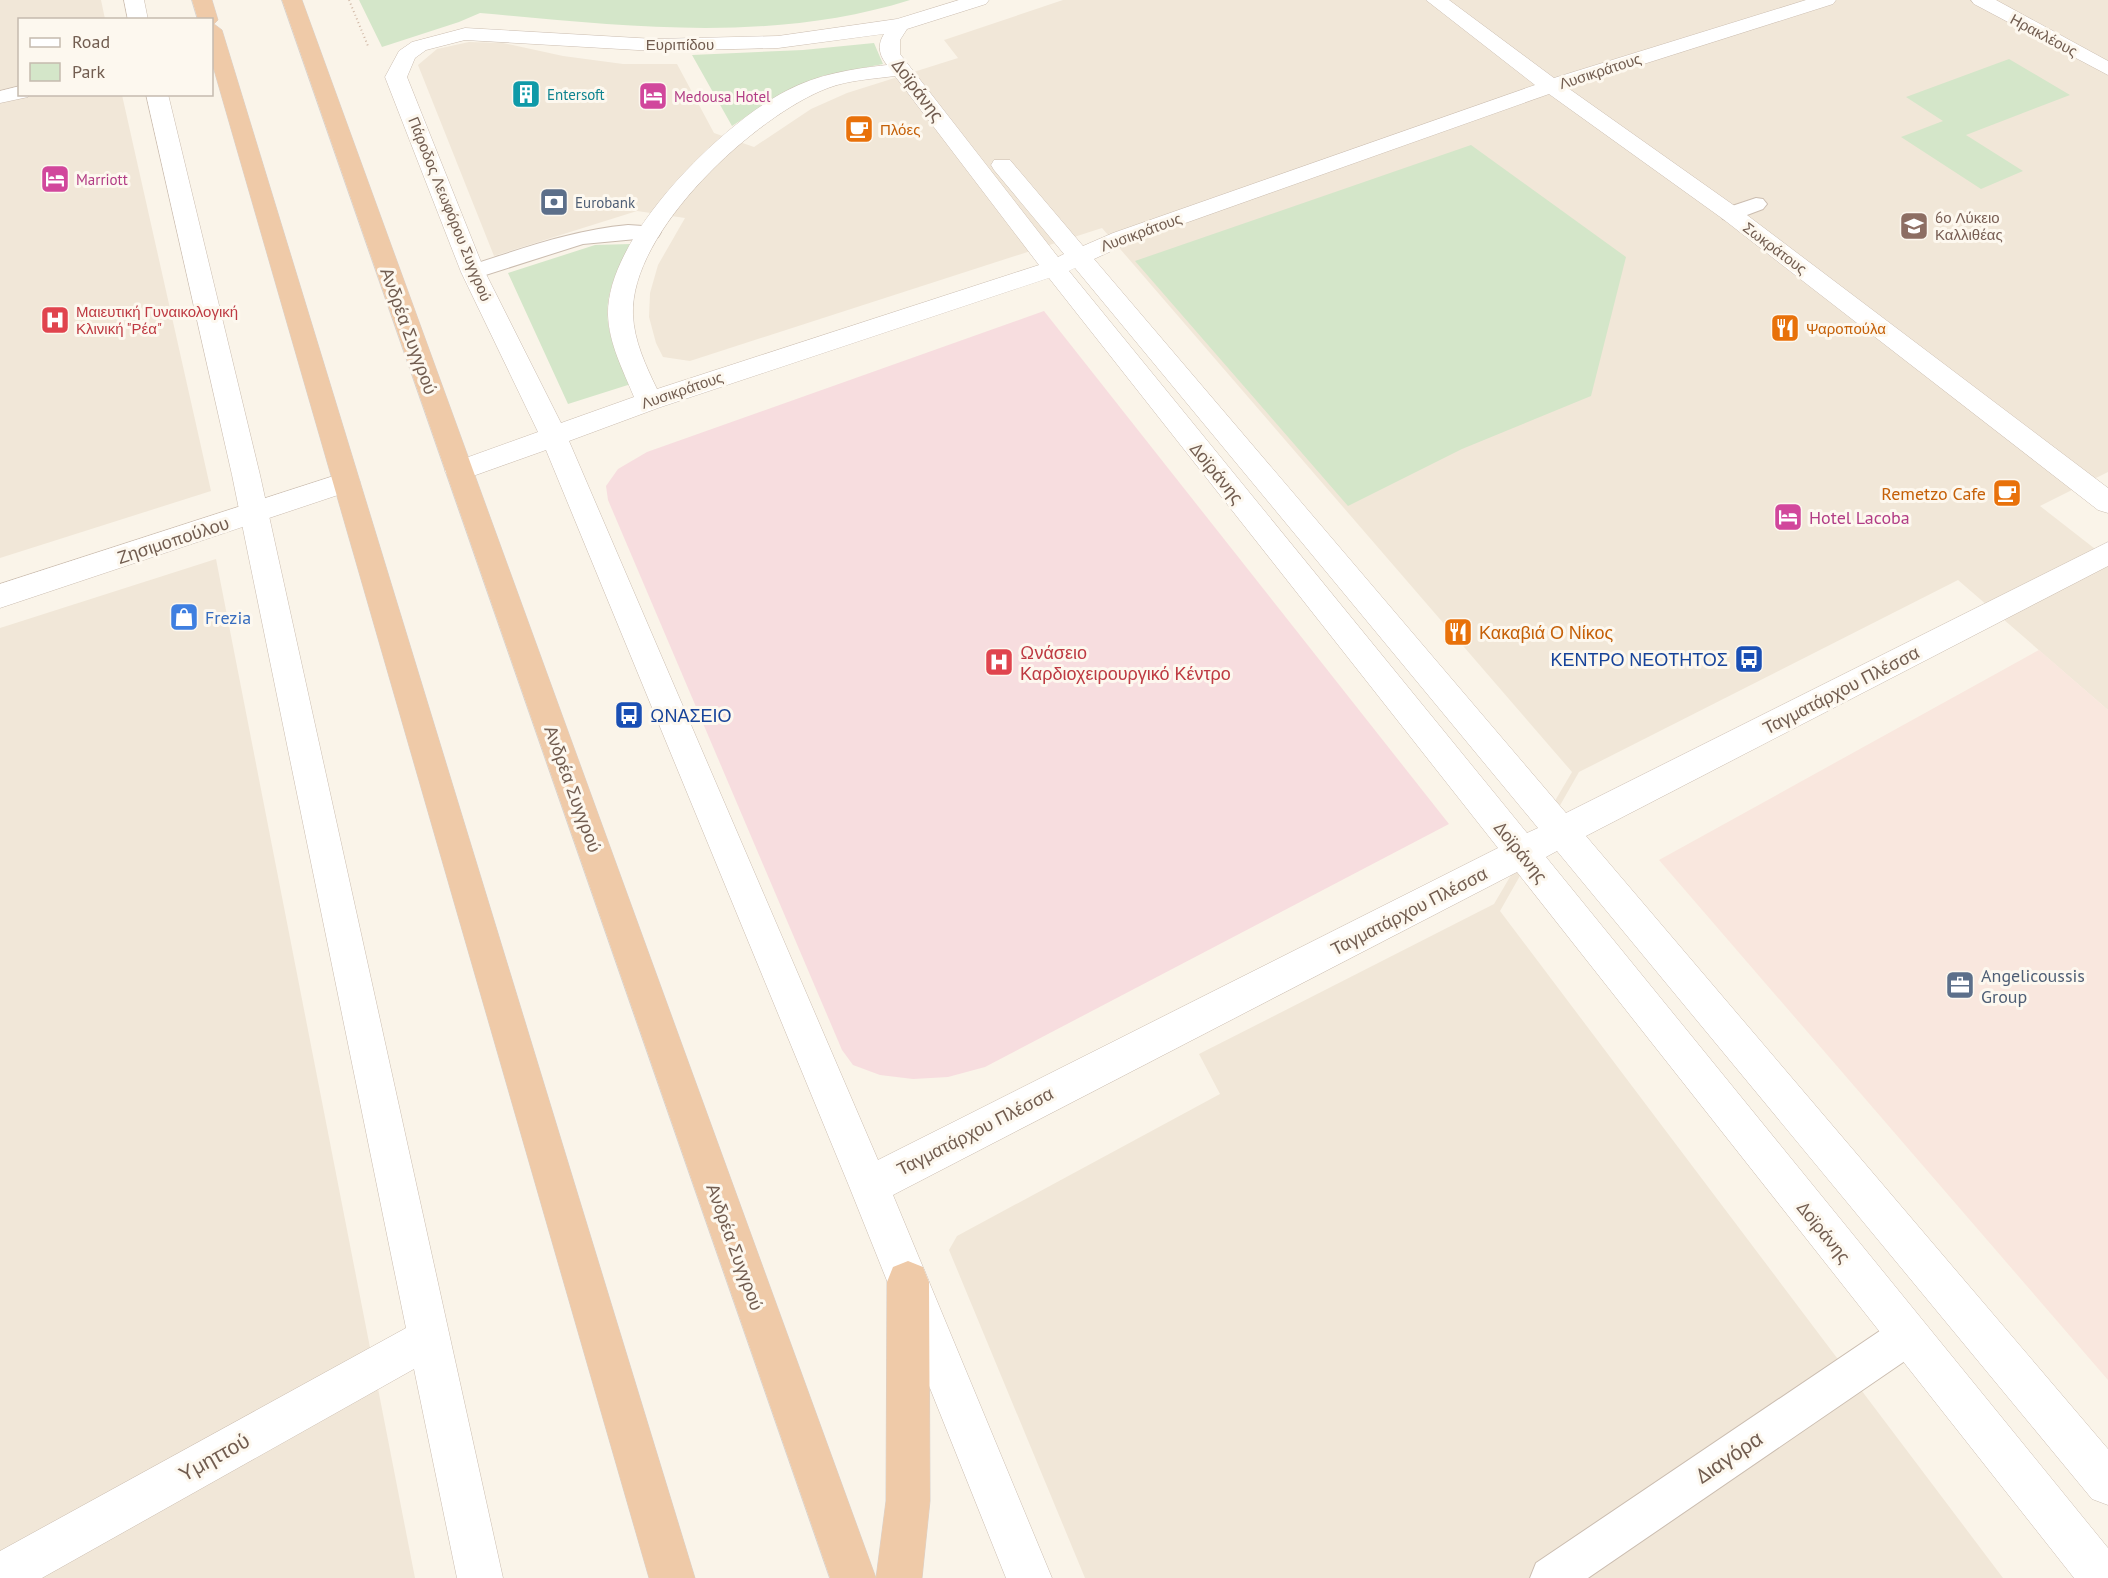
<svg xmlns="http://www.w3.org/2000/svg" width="2108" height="1578" viewBox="0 0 2108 1578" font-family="'PT Sans',sans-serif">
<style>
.residential{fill:#f1e7d8}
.commercial{fill:#f9e7de}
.medical{fill:#f7dddf}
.green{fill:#d4e6c9}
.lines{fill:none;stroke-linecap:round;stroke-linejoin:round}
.service-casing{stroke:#cbbdb0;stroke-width:2}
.minor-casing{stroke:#cbbdb0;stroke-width:1}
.tertiary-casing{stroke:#cbbdb0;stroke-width:1}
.trunk-casing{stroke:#d8d2ce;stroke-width:1}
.path{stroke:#d1b9a7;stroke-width:2;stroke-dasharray:1 3;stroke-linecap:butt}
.service{fill:#fff;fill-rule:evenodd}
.minor{fill:#fff;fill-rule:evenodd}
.tertiary{fill:#fff;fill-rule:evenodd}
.trunk{fill:#efcaa8;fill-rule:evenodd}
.labels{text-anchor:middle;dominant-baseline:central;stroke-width:6;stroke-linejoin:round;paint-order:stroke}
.far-street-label{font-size:15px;fill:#725d50;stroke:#fdf8ef}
.far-culture-label{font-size:15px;fill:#0d838f;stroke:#fdf8ef;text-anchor:start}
.far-hotel-label{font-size:15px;fill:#b23c85;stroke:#fdf8ef;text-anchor:start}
.far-food-label{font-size:15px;fill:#c56008;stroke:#fdf8ef;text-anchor:start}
.far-service-label{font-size:15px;fill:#4e5e75;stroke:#fdf8ef;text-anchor:start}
.far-education-label{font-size:15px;fill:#785e54;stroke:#fdf8ef;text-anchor:start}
.far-health-label{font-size:15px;fill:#be3a42;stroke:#fdf8ef;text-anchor:start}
.street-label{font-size:18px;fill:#725d50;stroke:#fdf8ef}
.food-label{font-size:18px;fill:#c56008;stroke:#fdf8ef;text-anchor:end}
.hotel-label{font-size:18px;fill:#b23c85;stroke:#fdf8ef;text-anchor:start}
.shop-label{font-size:18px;fill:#366cbe;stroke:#fdf8ef;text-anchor:start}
.health-label{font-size:18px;fill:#be3a42;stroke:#fdf8ef;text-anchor:start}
.transit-label{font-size:18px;fill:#164399;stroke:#fdf8ef;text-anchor:end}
.service-label{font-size:18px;fill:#4e5e75;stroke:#fdf8ef;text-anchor:start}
.near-street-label{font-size:21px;fill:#725d50;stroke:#fdf8ef}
</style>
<rect width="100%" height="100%" fill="#faf4e9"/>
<path class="residential" d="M 0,0 L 101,0 L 105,19 L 20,20 L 20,94 L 122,95 L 211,491 L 0,558 Z
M 1063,0 L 2108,0 L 2108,472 L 2040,506 L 2108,559 L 2108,710 L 1958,580 L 1579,772 L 1500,911 L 2003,1578 L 1085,1578 L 949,1250 L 957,1236 L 1220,1094 L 1199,1054 L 1494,904 L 1572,772 L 1102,228 L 690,361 L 663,357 L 656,343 L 649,317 L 650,293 L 658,265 L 685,218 L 637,211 L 494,256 L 418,65 L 437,49 L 469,42 L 503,43 L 563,56 L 623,64 L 677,64 L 714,133 L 754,147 L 811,109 L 847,93 L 958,58 L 944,40 Z
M 216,559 L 415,1578 L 0,1578 L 0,628 Z"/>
<path class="commercial" d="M 2039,650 L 2108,710 L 2108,1380 L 1659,860 Z"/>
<path class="medical" d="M 1044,311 L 1449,824 L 985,1067 L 948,1077 L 913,1079 L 880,1075 L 853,1065 L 842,1050 L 608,500 L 606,486 L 618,469 L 647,452 Z"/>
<path class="green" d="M 359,0 L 910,0 C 770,44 623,26 480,13 L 459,22 L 382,47 Z
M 874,43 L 883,64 L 822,76 L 773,99 L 732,126 L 692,55 L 803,50 Z
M 2009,59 L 2070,95 L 1966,135 L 2023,171 L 1981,189 L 1901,137 L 1943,121 L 1906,97 Z
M 1471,145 L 1626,257 L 1591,396 L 1462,449 L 1348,506 L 1135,261 Z
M 631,244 C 598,303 601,324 631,384 L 568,404 L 508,273 L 595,245 Z"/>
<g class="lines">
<g class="service-casing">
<path id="service" d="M 1756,198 L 1763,199 L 1767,204 L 1763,209 L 1731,221 L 1723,219 L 1720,214 L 1723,209 Z
M 628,225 L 658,227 L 661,232 L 658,237 L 583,244 L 473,279 L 465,277 L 462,272 L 465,267 C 519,250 571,230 628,225 Z
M 1907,1317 L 1921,1322 L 1926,1336 L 1921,1350 L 1588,1578 L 1530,1578 L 1536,1563 L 1893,1322 Z"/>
</g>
<g class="minor-casing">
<path id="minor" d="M 124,0 L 144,0 L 148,20 L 128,20 Z
M 959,0 L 989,0 L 986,4 L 907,29 L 900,40 L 900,54 L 1058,257 L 1064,254 L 994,170 L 991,165 L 994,160 L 1010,160 L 1083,246 L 1113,233 L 1535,85 L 1426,0 L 1449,0 L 1554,78 L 1806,0 L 1836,0 L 1833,4 L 1568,88 L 1739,209 L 2108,488 L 2108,513 L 2098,510 L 1723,219 L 1549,94 L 1129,243 L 1094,259 L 1566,813 L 2108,542 L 2108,566 L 1586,836 L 2108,1449 L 2108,1505 L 2092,1499 L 1557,851 L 1546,857 L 2108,1548 L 2108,1578 L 2074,1578 L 1517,872 L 893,1195 L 1052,1578 L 1006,1578 L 849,1186 L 546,450 L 459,481 L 449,478 L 445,471 L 449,464 L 538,432 L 461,272 L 385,77 L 399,51 L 412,42 L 465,28 L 655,39 L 778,36 L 897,19 ZM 884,34 C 877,45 879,55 887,65 C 852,69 818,74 786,91 C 722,124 606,237 608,315 C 609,344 623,370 634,397 L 561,423 L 485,272 L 407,77 L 415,58 L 426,50 L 465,40 L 655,51 L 778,48 ZM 895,76 L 1039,265 L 657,389 C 646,366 634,341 633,315 C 629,232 756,115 828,88 C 849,80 873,79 895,76 ZM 1075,268 L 1538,828 L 1527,833 L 1069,271 ZM 1049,278 L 1498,848 L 878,1160 L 569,441 L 658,408 Z
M 1971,0 L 1996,0 L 2108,61 L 2108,75 L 1974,4 Z
M 20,86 L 20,94 L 29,94 L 28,97 L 0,103 L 0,91 Z
M 146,94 L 168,94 L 260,475 L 503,1578 L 457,1578 L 414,1369 L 42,1578 L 0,1578 L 0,1551 L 406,1328 L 232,475 Z"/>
</g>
<g class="tertiary-casing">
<path id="tertiary" d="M 346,472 L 356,475 L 360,482 L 356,489 L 0,608 L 0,584 Z"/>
</g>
<g class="trunk-casing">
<path id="trunk" d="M 192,0 L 212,0 L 218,20 L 214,24 L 222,30 L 695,1578 L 649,1578 L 212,63 L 212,20 L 198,20 Z
M 282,0 L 302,0 L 876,1578 L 886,1501 L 887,1282 L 893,1267 L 908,1261 L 923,1267 L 929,1282 L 930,1501 L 922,1578 L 830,1578 Z"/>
</g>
<path class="path" d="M 349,0 L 368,46"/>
<use href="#service" class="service"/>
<use href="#minor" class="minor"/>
<use href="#tertiary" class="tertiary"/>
<use href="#trunk" class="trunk"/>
</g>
<defs>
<g id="building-square" transform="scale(1.5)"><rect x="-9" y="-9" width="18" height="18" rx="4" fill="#0f9aa8" stroke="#fdf8ef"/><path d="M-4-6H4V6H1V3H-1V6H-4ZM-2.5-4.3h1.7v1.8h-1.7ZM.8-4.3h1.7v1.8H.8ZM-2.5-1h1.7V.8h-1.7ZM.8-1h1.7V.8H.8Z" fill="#fff"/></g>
<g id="hotel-square" transform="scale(1.5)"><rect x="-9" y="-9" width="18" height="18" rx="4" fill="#d1479c" stroke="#fdf8ef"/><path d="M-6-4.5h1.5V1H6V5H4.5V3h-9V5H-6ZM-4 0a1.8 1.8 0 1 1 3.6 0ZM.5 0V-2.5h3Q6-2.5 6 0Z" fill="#fff"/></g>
<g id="cafe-square" transform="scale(1.5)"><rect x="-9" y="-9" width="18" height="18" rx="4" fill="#e8710a" stroke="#fdf8ef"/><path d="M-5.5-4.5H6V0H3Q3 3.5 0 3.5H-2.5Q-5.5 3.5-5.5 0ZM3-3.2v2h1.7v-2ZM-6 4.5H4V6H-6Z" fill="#fff"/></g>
<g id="bank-square" transform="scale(1.5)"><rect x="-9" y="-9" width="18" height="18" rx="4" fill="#5c6f8a" stroke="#fdf8ef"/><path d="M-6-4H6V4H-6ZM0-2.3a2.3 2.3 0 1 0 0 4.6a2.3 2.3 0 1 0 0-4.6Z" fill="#fff"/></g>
<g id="school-square" transform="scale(1.5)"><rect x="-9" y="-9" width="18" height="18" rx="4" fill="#8d6e63" stroke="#fdf8ef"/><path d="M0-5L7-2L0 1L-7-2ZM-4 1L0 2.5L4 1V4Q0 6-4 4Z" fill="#fff"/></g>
<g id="hospital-square" transform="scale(1.5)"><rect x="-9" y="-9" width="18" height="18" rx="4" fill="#e0444e" stroke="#fdf8ef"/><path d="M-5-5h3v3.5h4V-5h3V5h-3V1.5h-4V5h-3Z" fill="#fff"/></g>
<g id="restaurant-square" transform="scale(1.5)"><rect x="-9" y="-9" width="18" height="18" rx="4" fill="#e8710a" stroke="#fdf8ef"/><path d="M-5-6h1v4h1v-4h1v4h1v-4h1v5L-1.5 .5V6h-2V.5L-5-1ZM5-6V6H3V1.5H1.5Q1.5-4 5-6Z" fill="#fff"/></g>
<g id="shop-square" transform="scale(1.5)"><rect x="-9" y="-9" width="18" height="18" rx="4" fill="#3f7fe0" stroke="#fdf8ef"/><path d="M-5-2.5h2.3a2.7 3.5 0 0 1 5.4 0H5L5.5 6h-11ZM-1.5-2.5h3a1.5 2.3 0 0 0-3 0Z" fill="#fff"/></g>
<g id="bus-square" transform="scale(1.5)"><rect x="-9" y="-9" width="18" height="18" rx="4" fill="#1a4fb4" stroke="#fdf8ef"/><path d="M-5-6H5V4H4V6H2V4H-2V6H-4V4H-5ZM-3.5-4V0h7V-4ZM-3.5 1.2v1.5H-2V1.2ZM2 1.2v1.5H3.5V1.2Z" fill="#fff"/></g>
<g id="office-square" transform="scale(1.5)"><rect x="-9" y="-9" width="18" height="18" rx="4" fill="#5c6f8a" stroke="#fdf8ef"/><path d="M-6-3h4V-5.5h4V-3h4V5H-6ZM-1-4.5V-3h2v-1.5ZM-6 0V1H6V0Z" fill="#fff"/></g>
</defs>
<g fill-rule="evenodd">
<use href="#building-square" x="526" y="94"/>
<use href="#hotel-square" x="653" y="96"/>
<use href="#cafe-square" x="859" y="129"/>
<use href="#hotel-square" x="55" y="179"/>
<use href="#bank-square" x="554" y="202"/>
<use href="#school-square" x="1914" y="226"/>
<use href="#hospital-square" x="55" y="320"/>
<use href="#restaurant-square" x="1785" y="328"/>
<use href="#cafe-square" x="2007" y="493"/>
<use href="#hotel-square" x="1788" y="517"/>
<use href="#shop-square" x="184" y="617"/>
<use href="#restaurant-square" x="1458" y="632"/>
<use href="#bus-square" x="1749" y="659"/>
<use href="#hospital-square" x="999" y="662"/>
<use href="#bus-square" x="629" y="715"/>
<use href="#office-square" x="1960" y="985"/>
</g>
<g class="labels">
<g class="far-street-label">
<text transform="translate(2044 35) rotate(28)">Ηρακλέους</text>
<text x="680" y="44">Ευριπίδου</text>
<text transform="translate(1600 71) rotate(-18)">Λυσικράτους</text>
<text transform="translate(450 209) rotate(68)">Πάροδος Λεωφόρου Συγγρού</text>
<text transform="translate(1141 232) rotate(-20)">Λυσικράτους</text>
<text transform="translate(1775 248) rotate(37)">Σωκράτους</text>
<text transform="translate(682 390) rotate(-19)">Λυσικράτους</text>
</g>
<g class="far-culture-label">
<text x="547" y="94">Entersoft</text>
</g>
<g class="far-hotel-label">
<text x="674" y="96">Medousa Hotel</text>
<text x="76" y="179">Marriott</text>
</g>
<g class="far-food-label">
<text x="880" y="129">Πλόες</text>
<text x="1806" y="328">Ψαροπούλα</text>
</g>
<g class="far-service-label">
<text x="575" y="202">Eurobank</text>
</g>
<g class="far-education-label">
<text x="1935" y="217">6ο Λύκειο<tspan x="1935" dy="17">Καλλιθέας</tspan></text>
</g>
<g class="far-health-label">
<text x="76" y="311">Μαιευτική Γυναικολογική<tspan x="76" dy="17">Κλινική "Ρέα"</tspan></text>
</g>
<g class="street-label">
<text transform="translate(918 90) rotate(53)">Δοϊράνης</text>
<text transform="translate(409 331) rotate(70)">Ανδρέα Συγγρού</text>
<text transform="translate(1217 473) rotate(51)">Δοϊράνης</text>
<text transform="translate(173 540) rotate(-18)">Ζησιμοπούλου</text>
<text transform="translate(1841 690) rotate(-27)">Ταγματάρχου Πλέσσα</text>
<text transform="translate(573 789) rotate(70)">Ανδρέα Συγγρού</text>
<text transform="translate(1521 852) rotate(51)">Δοϊράνης</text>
<text transform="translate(1409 911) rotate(-27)">Ταγματάρχου Πλέσσα</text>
<text transform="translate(975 1131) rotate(-27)">Ταγματάρχου Πλέσσα</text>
<text transform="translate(1824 1232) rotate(51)">Δοϊράνης</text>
<text transform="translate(735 1247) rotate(70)">Ανδρέα Συγγρού</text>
</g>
<g class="food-label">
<text x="1986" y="493">Remetzo Cafe</text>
<text x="1479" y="632" text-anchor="start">Κακαβιά Ο Νίκος</text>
</g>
<g class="hotel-label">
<text x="1809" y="517">Hotel Lacoba</text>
</g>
<g class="shop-label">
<text x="205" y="617">Frezia</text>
</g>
<g class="health-label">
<text x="1020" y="652">Ωνάσειο<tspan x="1020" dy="21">Καρδιοχειρουργικό Κέντρο</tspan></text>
</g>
<g class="transit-label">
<text x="1728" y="659">ΚΕΝΤΡΟ ΝΕΟΤΗΤΟΣ</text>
<text x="650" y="715" text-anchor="start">ΩΝΑΣΕΙΟ</text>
</g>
<g class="service-label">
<text x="1981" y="975">Angelicoussis<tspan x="1981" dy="21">Group</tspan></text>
</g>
<g class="near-street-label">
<text transform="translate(214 1457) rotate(-29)">Υμηττού</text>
<text transform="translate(1729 1457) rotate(-34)">Διαγόρα</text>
</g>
</g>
<rect x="18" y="18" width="195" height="78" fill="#fdf8ef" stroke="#c5baaf" stroke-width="1.5"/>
<rect x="30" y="38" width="30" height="9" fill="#ffffff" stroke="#c5baaf" stroke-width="1.5"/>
<text x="72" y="48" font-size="18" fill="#725d50">Road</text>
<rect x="30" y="63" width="30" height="18" fill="#d4e6c9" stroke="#c5baaf" stroke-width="1.5"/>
<text x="72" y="78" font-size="18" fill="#725d50">Park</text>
</svg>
